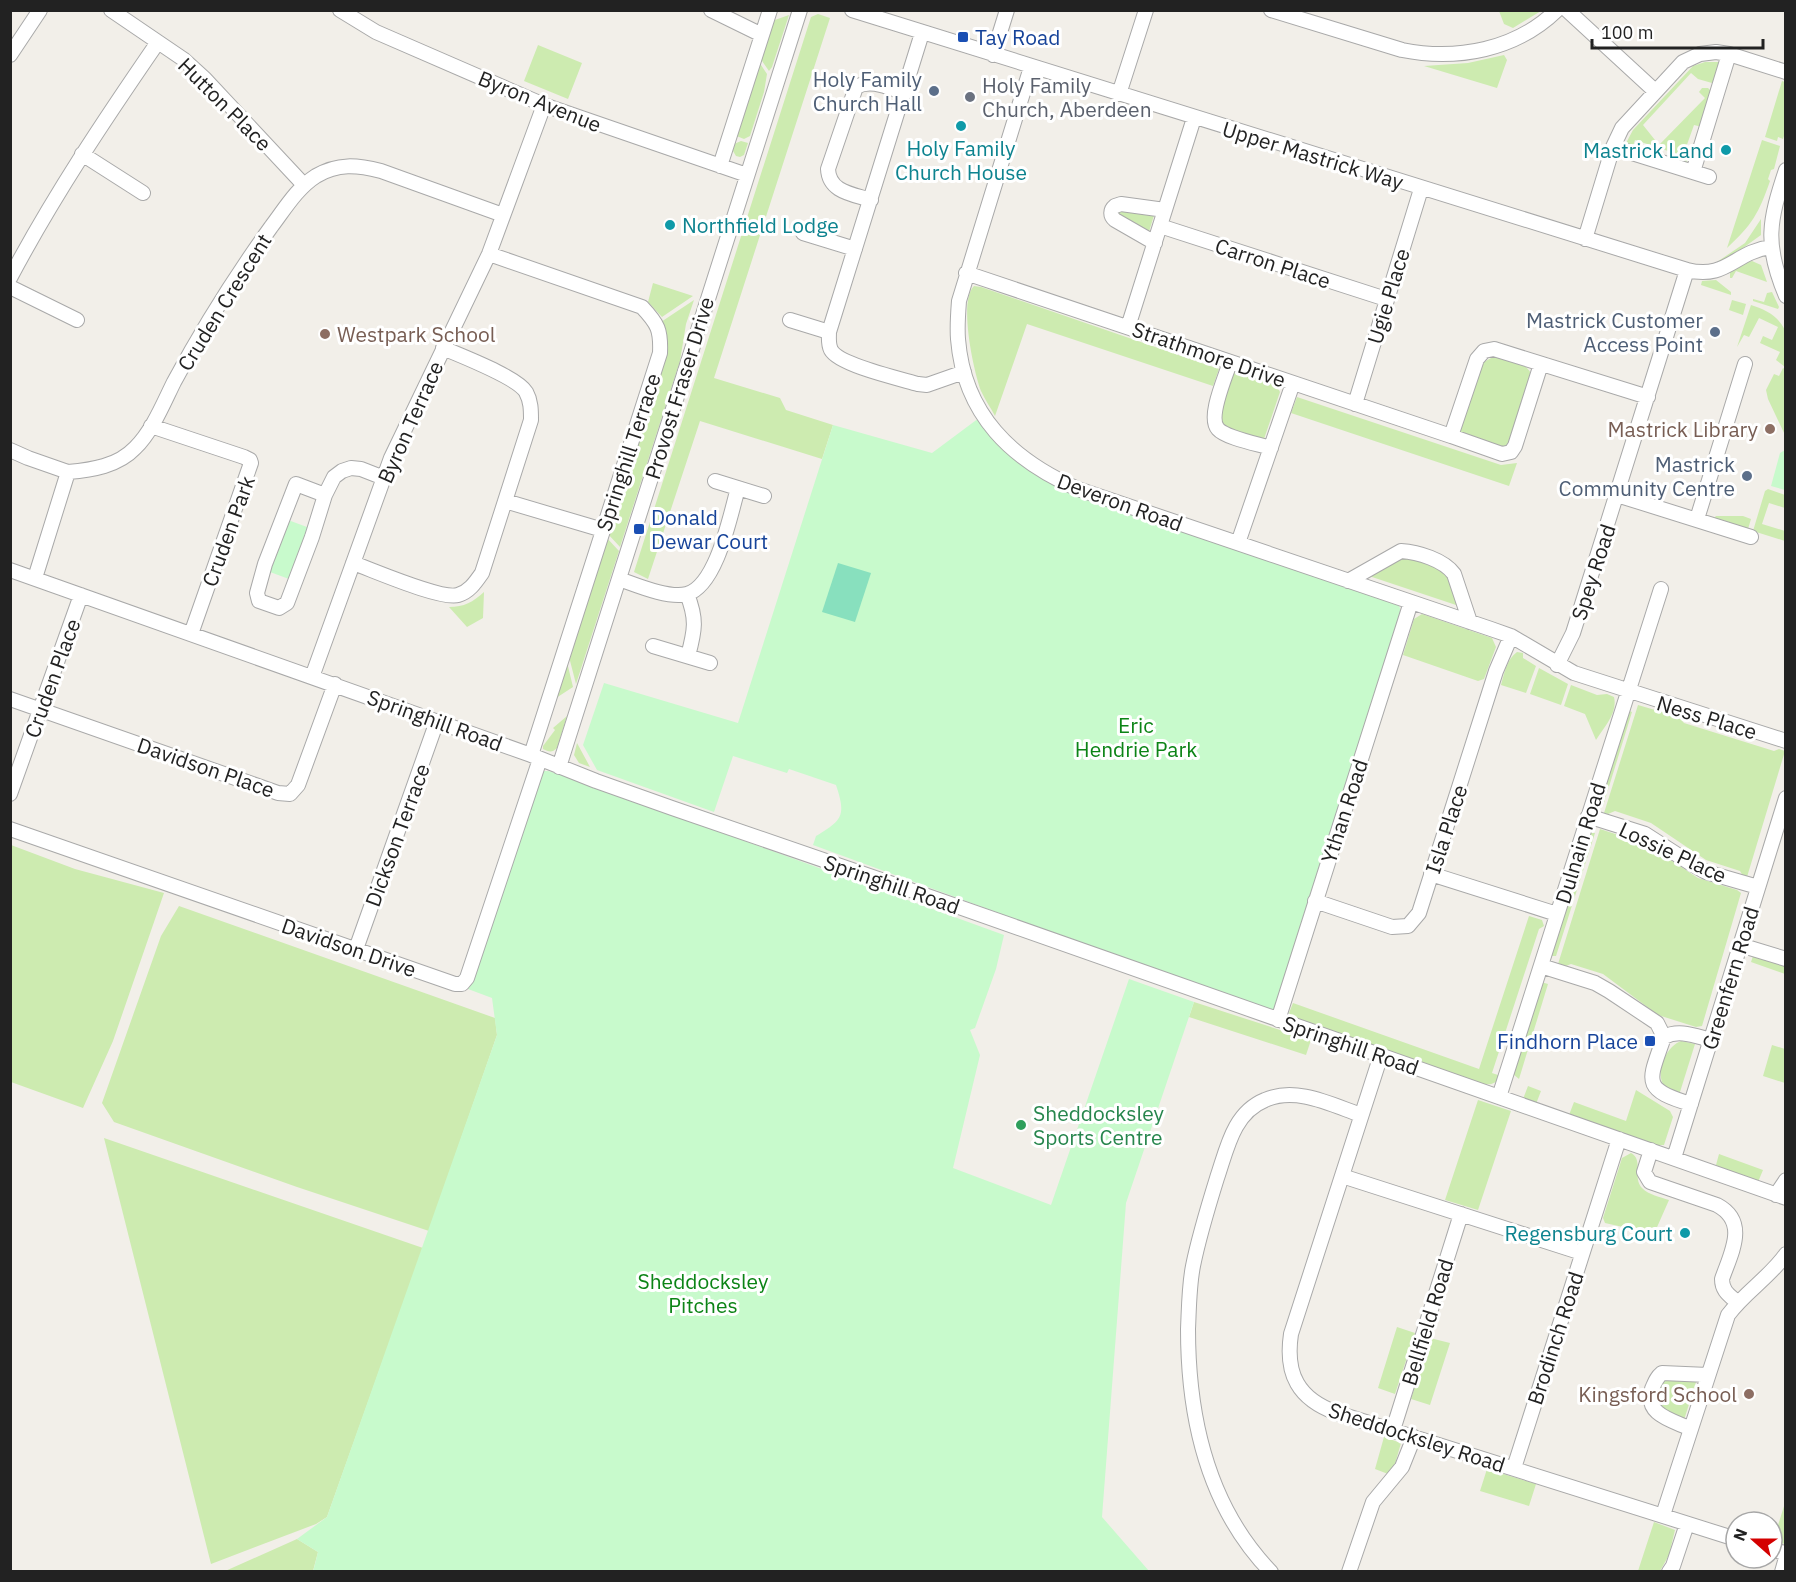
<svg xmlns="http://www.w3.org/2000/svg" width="1796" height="1582" viewBox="0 0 1796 1582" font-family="'IBM Plex Sans',sans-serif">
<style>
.grass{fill:#cdebb0}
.park{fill:#c8facc}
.pitch{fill:#88e0be}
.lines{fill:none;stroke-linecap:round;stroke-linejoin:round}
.minor-casing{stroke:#a9a9a9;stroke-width:16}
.minor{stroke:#fff;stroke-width:14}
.transit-dot{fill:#1a4fb4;stroke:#fff;stroke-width:2}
.service-dot{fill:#5c6f8a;stroke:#fff;stroke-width:2}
.worship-dot{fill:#6b7280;stroke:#fff;stroke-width:2}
.culture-dot{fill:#0f9aa8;stroke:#fff;stroke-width:2}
.education-dot{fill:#8d6e63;stroke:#fff;stroke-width:2}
.leisure-dot{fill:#2e9e5b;stroke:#fff;stroke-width:2}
.labels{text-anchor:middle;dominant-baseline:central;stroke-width:6;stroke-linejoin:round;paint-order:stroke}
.transit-label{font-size:21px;fill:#164399;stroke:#fff;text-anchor:start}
.service-label{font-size:21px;fill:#4e5e75;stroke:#fff;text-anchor:end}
.worship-label{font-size:21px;fill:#5b616d;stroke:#fff;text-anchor:start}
.street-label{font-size:21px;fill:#222;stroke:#fff}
.culture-label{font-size:21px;fill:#0d838f;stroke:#fff;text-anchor:end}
.education-label{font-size:21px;fill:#785e54;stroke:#fff;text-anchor:end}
.park-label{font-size:21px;fill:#0c8416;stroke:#fff}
.leisure-label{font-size:21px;fill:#27864d;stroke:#fff;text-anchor:start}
</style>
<rect width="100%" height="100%" fill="#f2efe9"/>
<path class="grass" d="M 1499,11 L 1541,10 L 1541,11 L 1513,28 L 1504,24 Z
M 818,14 L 830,18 L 714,378 L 780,398 L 786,410 L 833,425 L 822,459 L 700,421 L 648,579 L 634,572 L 811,17 Z
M 789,15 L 772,67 L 769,71 L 760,58 L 772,21 Z
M 538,45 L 582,63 L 568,99 L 524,81 Z
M 1504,55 L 1507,60 L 1497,88 L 1424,66 L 1468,63 Z
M 759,62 L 767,74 L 764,92 L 750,136 L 744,139 L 734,135 Z
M 1705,62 L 1720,62 L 1716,80 L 1712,83 L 1698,79 L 1691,73 L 1643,125 L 1659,145 L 1705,98 L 1699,92 L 1702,88 L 1708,88 L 1713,93 L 1702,127 L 1694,125 L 1684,153 L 1693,156 C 1689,162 1685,163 1677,163 L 1680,155 L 1635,140 L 1632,149 L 1625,145 L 1633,130 L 1693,66 Z
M 1782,81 L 1785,82 L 1786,130 L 1783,139 L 1778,137 L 1777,141 L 1765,137 Z
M 1762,140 L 1780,146 L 1774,169 L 1771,170 L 1768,179 L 1770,181 C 1759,213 1752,225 1727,248 Z
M 741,141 L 748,143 L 744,155 L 740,157 L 736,156 L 733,151 L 734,144 Z
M 1156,209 L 1147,238 L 1111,211 Z
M 1761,219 L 1761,235 L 1722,263 L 1713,267 L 1714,264 L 1745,243 Z
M 1752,261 L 1761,265 L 1767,282 L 1736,271 L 1732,278 L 1730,278 L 1730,272 L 1741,264 Z
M 1716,280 L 1731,292 L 1731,295 L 1701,285 L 1702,281 Z
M 653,283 L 693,296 L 662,317 L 648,302 Z
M 974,286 L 981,287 L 1219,369 L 1213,386 L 1027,324 L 995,416 C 991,408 985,400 981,391 C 974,372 958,301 974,286 Z
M 1772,292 L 1779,307 L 1778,309 L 1753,301 L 1753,299 L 1764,302 L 1767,293 Z
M 694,300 L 686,324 L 680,361 L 620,547 L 607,533 L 664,354 L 661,322 Z
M 1732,300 L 1746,304 L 1743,315 L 1729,310 Z
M 1751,305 C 1766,310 1777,315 1785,330 L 1785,367 L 1776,360 L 1780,352 L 1760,343 L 1763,336 L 1772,340 L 1778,327 L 1759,318 L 1749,337 L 1744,335 L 1737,347 Z
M 1493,357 C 1506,358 1528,362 1532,376 L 1511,443 L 1507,448 L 1500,449 L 1460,433 L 1482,363 Z
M 1783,368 L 1786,370 L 1785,435 L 1768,399 L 1766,390 L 1774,374 L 1779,376 Z
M 1235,372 L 1277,386 L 1280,392 L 1264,439 L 1260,440 C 1245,435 1225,433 1219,417 L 1231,375 Z
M 1297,397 L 1501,465 L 1517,463 L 1509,486 L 1291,413 Z
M 1768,489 L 1785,495 L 1785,508 L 1769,503 L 1762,524 L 1785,531 L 1785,541 L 1753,531 L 1765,491 Z
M 1716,516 L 1743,516 L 1751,519 L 1748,529 L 1714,518 Z
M 606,537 L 619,551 L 576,684 L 568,653 Z
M 1406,555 L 1447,572 L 1462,607 L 1366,575 Z
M 484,592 L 483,618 L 467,627 L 449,607 C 464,607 473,602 484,592 Z
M 1422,614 L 1492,638 L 1496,647 L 1484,679 L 1478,681 L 1403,655 L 1414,619 Z
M 1517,652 L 1523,653 L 1523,658 L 1536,666 L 1526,693 L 1501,685 C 1504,674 1507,659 1517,652 Z
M 566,658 L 573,687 L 553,700 Z
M 1539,668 L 1568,684 L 1561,705 L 1530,694 Z
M 1571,685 L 1597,695 L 1607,694 L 1614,697 C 1618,713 1604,727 1596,740 L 1585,714 L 1564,706 Z
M 1638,705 L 1679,717 L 1684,723 L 1774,751 L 1779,749 L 1785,751 L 1747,877 L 1743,876 L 1740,871 L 1706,860 L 1651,823 L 1615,811 L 1608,814 L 1604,813 Z
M 1627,710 L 1632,712 L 1603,806 L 1598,803 Z
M 567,716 L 557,748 C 552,753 549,752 543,749 L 543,746 L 555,730 L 553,728 Z
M 577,743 L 590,767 L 579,763 L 574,755 Z
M 1600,829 L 1646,844 L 1698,878 L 1737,890 L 1741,893 L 1702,1026 L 1696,1027 L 1658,1015 L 1603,974 L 1571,964 L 1566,966 L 1558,964 Z
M 1591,833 L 1595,833 L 1556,956 L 1550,956 L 1588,836 Z
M 11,845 L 75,869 L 164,893 L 113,1041 L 83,1108 L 11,1082 Z
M 179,906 L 495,1018 L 497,1035 L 429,1231 L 297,1187 L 114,1122 L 102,1103 L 161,936 Z
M 1529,916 L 1542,920 L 1544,926 L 1539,929 L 1492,1073 L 1501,1076 C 1496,1084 1491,1085 1483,1084 L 1292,1017 L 1289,1013 L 1293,1003 L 1479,1069 Z
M 1753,956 L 1785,966 L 1785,974 L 1751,962 Z
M 1541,982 L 1548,984 L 1519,1079 L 1513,1074 Z
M 1194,1002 L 1311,1040 L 1306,1055 L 1189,1017 Z
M 1681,1041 L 1695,1044 L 1680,1092 C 1648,1093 1661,1048 1681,1041 Z
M 1772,1045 L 1785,1049 L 1785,1083 L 1763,1076 Z
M 1528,1086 L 1541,1091 L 1536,1104 L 1523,1099 Z
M 1636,1090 L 1670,1111 L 1673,1117 L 1664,1145 L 1656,1145 L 1569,1115 L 1574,1102 L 1626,1121 Z
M 1478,1100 L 1511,1111 L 1478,1210 L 1445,1200 Z
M 104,1138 L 423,1248 L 327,1517 L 316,1524 L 211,1564 Z
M 1631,1153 C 1644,1160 1632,1177 1642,1188 C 1649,1195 1660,1197 1669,1200 L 1654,1234 L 1605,1223 L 1603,1218 L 1622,1158 Z
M 1719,1154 L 1763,1170 L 1758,1182 L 1727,1171 L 1716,1165 Z
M 1397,1327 L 1415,1333 L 1395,1394 L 1378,1388 Z
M 1430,1338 L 1450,1343 L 1430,1405 L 1411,1399 Z
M 1668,1378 L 1697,1379 L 1684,1420 L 1658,1407 C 1657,1394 1655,1385 1668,1378 Z
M 1384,1437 L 1401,1443 L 1395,1464 L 1388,1474 L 1375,1469 Z
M 1487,1469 L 1536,1484 L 1529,1506 L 1480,1491 Z
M 1785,1503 L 1785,1544 L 1773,1541 Z
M 1654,1522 L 1675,1530 L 1669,1555 L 1660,1571 L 1638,1571 Z
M 297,1539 L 318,1552 L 313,1571 L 223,1572 Z"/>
<path class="park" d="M 979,418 L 999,443 L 1020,464 L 1049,482 L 1394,601 L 1399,605 L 1401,613 L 1276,1012 L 1199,986 L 813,845 L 816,836 C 843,820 846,815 836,785 L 789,769 L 787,773 L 733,756 L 714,812 L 597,770 L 583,745 L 604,683 L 738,723 L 833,425 L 932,453 Z
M 1785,450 L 1785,490 L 1771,486 L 1780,453 Z
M 288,520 L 307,527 L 309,535 L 304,549 L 300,548 L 289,579 L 270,572 L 273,551 L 277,552 L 282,541 L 277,539 Z
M 542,771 L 548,771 L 571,778 L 1004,935 L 996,969 L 975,1028 L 970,1030 L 980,1055 L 953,1168 L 1051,1205 L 1129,979 L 1194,1002 L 1126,1203 L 1102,1517 L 1149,1571 L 313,1572 L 318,1552 L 297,1539 L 327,1517 L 497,1035 L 492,998 L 468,989 L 538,776 Z"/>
<path class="pitch" d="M 838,563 L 871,573 L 855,622 L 822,612 Z"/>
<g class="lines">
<g class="minor-casing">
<path id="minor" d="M 111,10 L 183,59 L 205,79 L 304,185
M 340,10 L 376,32 L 544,105 L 747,175
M 711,10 L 762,35
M 852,10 L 1687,270 C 1727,280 1734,252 1771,247
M 1271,10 L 1402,50 C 1457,61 1516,50 1557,10
M 1567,10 L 1655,91
M 922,33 L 829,332 C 829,338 828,344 831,350 C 839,365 901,379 918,384 L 927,385 L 964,372
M 10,55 L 40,10
M 993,55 L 1007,10
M 1031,67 L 959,301 C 958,314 957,326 958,339 C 964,415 1012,460 1078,489 L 1491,629 L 1511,636 L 1574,673 L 1786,741
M 1119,94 L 1146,10
M 1613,147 L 1709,177
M 82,154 L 143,193
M 720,166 L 770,10
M 1786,170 C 1769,221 1764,244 1786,296
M 1693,172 L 1729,54
M 871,200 C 852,194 829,192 828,169 L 856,87 C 871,78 889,88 905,93
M 1160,226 L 1386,299
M 803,233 L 855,249
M 1585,239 L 1613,147 L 1622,128 L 1683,62 L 1700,54 L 1716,52 L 1729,54 L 1786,72
M 1155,243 L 1115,220 C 1110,216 1110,210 1115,206 L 1121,204 L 1165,210
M 489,254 L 642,307 C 658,324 661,330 660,353 L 531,755
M 966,273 L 1451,436
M 10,278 C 54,195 105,119 158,42
M 10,287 L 77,320
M 790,320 L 829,332
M 1128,327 L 1194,118
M 1230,362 C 1226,376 1207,417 1218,429 C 1226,438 1258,444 1271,448
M 1541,364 L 1515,446 L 1511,452 L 1502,454 L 1451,436 L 1477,359 L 1484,351 L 1494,349 L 1648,397
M 1355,404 L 1421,189
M 151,426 L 244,457 L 250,460 L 251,463 L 191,634
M 10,450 L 28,458 L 68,472
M 715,481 L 764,496
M 325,495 L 296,484 L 265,564 L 257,593 L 259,601 L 279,608 L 287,603 L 312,537 L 325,495 L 334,477 L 342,471 L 351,468 L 361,469 L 384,478
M 1617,495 L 1751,537
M 505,501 L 603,530
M 1697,519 L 1745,364
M 1238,543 L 1293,383
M 353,563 C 373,570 441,600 458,595 C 469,592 475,583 482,573 L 531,420 C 531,410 531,401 526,392 C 517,377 461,356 443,348
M 10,570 L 531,755 L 596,781 L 672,808 L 922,894 L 1786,1198
M 35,578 L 68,472 C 92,470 118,466 135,448 C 152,432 164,402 174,382 C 203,328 235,277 271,227 C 284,210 297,188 316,176 C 338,163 357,165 381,171 L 503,215
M 619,579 C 636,585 669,599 687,594 C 717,585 730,516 738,488
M 1348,581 L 1401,551 C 1418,552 1444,560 1454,574 L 1470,622
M 687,594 C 697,619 695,630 688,656
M 653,646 L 710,663
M 1557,665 L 1573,633 L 1687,270
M 312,677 L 391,458 L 489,254 L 544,105
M 10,699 L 278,793 L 290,794 L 298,785 L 335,684
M 559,767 L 800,10
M 10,794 L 81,595
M 1588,816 L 1645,834 L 1690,863 L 1706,872 L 1758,887
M 10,829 L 455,984 L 462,984 L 467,978 L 540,759
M 1431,874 L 1557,914
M 1315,901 L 1392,927 L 1408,926 L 1419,913 L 1496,671 L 1511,636
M 1740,945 L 1786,959
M 356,949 L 437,721
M 1541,966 L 1595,983 L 1609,991 L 1657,1023 L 1664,1037
M 1278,1020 L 1411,602
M 1381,1055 L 1291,1334 C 1285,1374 1298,1399 1337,1413 L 1736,1539
M 1499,1097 L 1661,589
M 1691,1104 C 1640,1089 1649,1081 1664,1037 C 1679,1029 1695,1036 1711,1040
M 1651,1150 L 1644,1172 L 1650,1182 L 1717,1205 C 1749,1222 1731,1253 1722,1279 C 1722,1291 1729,1295 1737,1302
M 1674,1158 L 1786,798
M 1342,1176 L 1582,1253
M 1776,1195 L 1786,1180
M 1691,1429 C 1672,1420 1644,1415 1652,1389 C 1655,1382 1656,1378 1662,1373 L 1708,1375
M 1393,1430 L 1461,1214
M 1514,1468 L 1619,1139
M 1663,1515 L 1728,1315 C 1745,1292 1770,1277 1786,1254
M 1772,1550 L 1786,1553
M 1271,1572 C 1208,1507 1188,1417 1188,1329 C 1189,1308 1189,1286 1193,1266 C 1199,1236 1208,1207 1217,1178 C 1227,1149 1233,1113 1265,1100 C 1296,1086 1332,1105 1361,1115
M 1349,1572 L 1373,1502 L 1402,1467 L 1414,1437
M 1669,1572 L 1673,1566 L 1687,1524
M 1782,1572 L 1786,1558"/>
</g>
<use href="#minor" class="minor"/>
</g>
<g class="transit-dot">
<rect x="957" y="31" width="12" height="12" rx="3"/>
<rect x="633" y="523" width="12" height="12" rx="3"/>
<rect x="1644" y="1035" width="12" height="12" rx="3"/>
</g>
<g class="service-dot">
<circle cx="934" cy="91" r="6"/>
<circle cx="1715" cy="332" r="6"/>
<circle cx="1747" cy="476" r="6"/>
</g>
<circle class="worship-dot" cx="970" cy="97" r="6"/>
<g class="culture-dot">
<circle cx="961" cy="126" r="6"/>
<circle cx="1726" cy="150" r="6"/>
<circle cx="670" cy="225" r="6"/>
<circle cx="1685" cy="1233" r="6"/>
</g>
<g class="education-dot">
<circle cx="325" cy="334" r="6"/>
<circle cx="1770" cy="429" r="6"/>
<circle cx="1749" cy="1394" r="6"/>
</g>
<circle class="leisure-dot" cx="1021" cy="1125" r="6"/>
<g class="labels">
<g class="transit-label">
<text x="975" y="37">Tay Road</text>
<text x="651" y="517">Donald<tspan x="651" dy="24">Dewar Court</tspan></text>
<text x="1638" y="1041" text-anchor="end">Findhorn Place</text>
</g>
<g class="service-label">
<text x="922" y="79">Holy Family<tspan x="922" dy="24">Church Hall</tspan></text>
<text x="1703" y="320">Mastrick Customer<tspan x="1703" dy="24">Access Point</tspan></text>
<text x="1735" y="464">Mastrick<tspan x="1735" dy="24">Community Centre</tspan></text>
</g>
<g class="worship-label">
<text x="982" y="85">Holy Family<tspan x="982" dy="24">Church, Aberdeen</tspan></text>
</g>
<g class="street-label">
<text transform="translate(540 101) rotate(22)">Byron Avenue</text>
<text transform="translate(225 104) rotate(45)">Hutton Place</text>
<text transform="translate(1313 155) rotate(17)">Upper Mastrick Way</text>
<text transform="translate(1273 263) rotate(18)">Carron Place</text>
<text transform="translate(1388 296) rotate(-73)">Ugie Place</text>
<text transform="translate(224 302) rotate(-58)">Cruden Crescent</text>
<text transform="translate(1209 354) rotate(19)">Strathmore Drive</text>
<text transform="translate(679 388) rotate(-73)">Provost Fraser Drive</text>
<text transform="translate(410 422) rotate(-66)">Byron Terrace</text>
<text transform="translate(628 452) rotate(-72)">Springhill Terrace</text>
<text transform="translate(1120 502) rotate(20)">Deveron Road</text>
<text transform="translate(228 531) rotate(-70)">Cruden Park</text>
<text transform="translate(1593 572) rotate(-72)">Spey Road</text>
<text transform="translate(52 678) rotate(-70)">Cruden Place</text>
<text transform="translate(1707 717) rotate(17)">Ness Place</text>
<text transform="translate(435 720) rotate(20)">Springhill Road</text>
<text transform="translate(206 767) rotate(19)">Davidson Place</text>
<text transform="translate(1344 811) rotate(-72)">Ythan Road</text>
<text transform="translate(1446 829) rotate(-72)">Isla Place</text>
<text transform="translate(397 835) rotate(-70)">Dickson Terrace</text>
<text transform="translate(1580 843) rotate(-73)">Dulnain Road</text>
<text transform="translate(1673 852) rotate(25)">Lossie Place</text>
<text transform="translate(892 884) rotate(19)">Springhill Road</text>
<text transform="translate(349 947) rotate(19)">Davidson Drive</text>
<text transform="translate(1730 978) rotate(-73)">Greenfern Road</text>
<text transform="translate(1351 1045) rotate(19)">Springhill Road</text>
<text transform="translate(1427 1322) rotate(-73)">Bellfield Road</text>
<text transform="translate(1555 1338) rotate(-72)">Brodinch Road</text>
<text transform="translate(1417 1437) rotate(18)">Sheddocksley Road</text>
</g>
<g class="culture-label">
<text x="961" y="148" text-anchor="middle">Holy Family<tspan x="961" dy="24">Church House</tspan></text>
<text x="1714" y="150">Mastrick Land</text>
<text x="682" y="225" text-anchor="start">Northfield Lodge</text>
<text x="1673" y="1233">Regensburg Court</text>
</g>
<g class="education-label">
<text x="337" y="334" text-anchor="start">Westpark School</text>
<text x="1758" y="429">Mastrick Library</text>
<text x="1737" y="1394">Kingsford School</text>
</g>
<g class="park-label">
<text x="1136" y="725">Eric<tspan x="1136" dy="24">Hendrie Park</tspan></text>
<text x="703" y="1281">Sheddocksley<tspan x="703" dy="24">Pitches</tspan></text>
</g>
<g class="leisure-label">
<text x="1033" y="1113">Sheddocksley<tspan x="1033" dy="24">Sports Centre</tspan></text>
</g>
</g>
<rect width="1796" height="1582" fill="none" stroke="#222222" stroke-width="24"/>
<g transform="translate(1754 1540) rotate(291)"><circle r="28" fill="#ffffff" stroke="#a7a7a7" stroke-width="1.5"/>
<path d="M0-4.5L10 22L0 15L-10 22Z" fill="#d40000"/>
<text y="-9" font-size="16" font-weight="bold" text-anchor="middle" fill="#222222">N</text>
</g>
<path d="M1592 39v9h171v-9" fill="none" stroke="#222222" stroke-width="3"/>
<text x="1601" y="39" font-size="18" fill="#222222" stroke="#ffffff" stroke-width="4.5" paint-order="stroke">100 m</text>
</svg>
